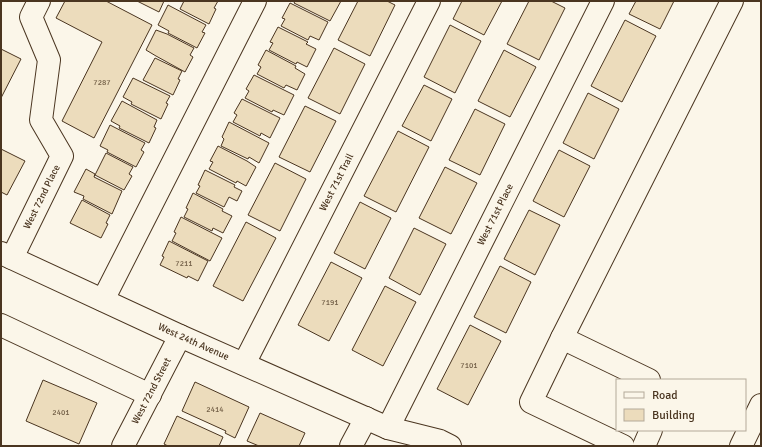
<svg xmlns="http://www.w3.org/2000/svg" width="762" height="447" viewBox="0 0 762 447" font-family="Signika,sans-serif">
<style>
.building{fill:#ecdcbc;stroke:#4a3520}
.lines{fill:none;stroke-linecap:round;stroke-linejoin:round}
.minor-casing{stroke:#4a3520;stroke-width:24}
.minor{stroke:#fbf6e9;stroke-width:22}
.labels{text-anchor:middle;dominant-baseline:central;stroke-width:3;stroke-linejoin:round;paint-order:stroke}
.number-label{font-size:8px;fill:#725f47}
.street-label{font-size:10px;fill:#4a3520;stroke:#fbf6e9}
</style>
<rect width="100%" height="100%" fill="#fbf6e9"/>
<path class="building" d="M 65,1 L 106,1 L 152,25 L 94,138 L 62,121 L 102,42 L 56,18 Z
M 137,1 L 164,1 L 159,12 Z
M 184,1 L 218,1 L 214,8 L 216,9 L 209,24 L 180,9 Z
M 295,1 L 341,1 L 330,21 L 294,3 Z
M 358,1 L 387,1 L 395,5 L 370,56 L 338,40 Z
M 462,1 L 502,1 L 484,35 L 453,19 Z
M 529,1 L 551,1 L 565,8 L 539,60 L 507,44 Z
M 636,1 L 674,1 L 660,29 L 629,14 Z
M 290,3 L 328,22 L 319,40 L 310,36 L 308,40 L 281,26 L 285,19 L 282,18 Z
M 168,5 L 206,25 L 202,32 L 205,33 L 197,48 L 168,33 L 169,31 L 158,25 Z
M 625,20 L 656,36 L 622,102 L 591,86 Z
M 450,25 L 481,41 L 455,93 L 424,77 Z
M 278,27 L 308,42 L 306,44 L 316,49 L 307,67 L 297,62 L 296,64 L 269,50 L 273,43 L 270,42 Z
M 156,30 L 167,34 L 194,48 L 190,55 L 193,57 L 185,72 L 156,56 L 146,50 Z
M 334,48 L 365,64 L 340,114 L 308,98 Z
M 1,49 L 21,59 L 1,98 Z
M 266,50 L 296,66 L 295,68 L 305,74 L 297,90 L 286,85 L 284,88 L 257,74 L 261,67 L 258,65 Z
M 504,50 L 536,67 L 510,117 L 478,101 Z
M 155,58 L 182,71 L 178,79 L 180,80 L 173,95 L 143,80 Z
M 254,75 L 294,95 L 284,115 L 273,110 L 272,112 L 245,98 L 249,91 L 246,89 Z
M 133,78 L 170,96 L 166,103 L 168,104 L 161,119 L 131,104 L 132,102 L 123,97 Z
M 424,85 L 452,99 L 431,141 L 402,126 Z
M 588,93 L 619,109 L 594,159 L 563,143 Z
M 242,99 L 280,118 L 270,138 L 261,133 L 260,136 L 233,122 L 237,115 L 234,113 Z
M 122,101 L 157,120 L 154,127 L 156,128 L 149,143 L 119,128 L 120,126 L 111,121 Z
M 305,106 L 336,121 L 310,172 L 279,157 Z
M 475,109 L 505,124 L 480,175 L 449,160 Z
M 229,122 L 269,143 L 259,163 L 249,157 L 248,159 L 221,146 L 224,139 L 222,137 Z
M 110,125 L 145,143 L 141,150 L 144,152 L 136,167 L 107,152 L 108,150 L 100,146 Z
M 398,131 L 429,147 L 396,212 L 364,196 Z
M 218,146 L 247,161 L 256,167 L 246,186 L 237,181 L 236,183 L 209,169 L 213,162 L 210,161 Z
M 1,149 L 25,161 L 7,195 L 1,192 Z
M 559,150 L 590,166 L 564,217 L 533,201 Z
M 106,153 L 133,167 L 129,174 L 132,176 L 124,190 L 95,175 Z
M 275,163 L 306,179 L 280,231 L 248,215 Z
M 445,167 L 477,183 L 451,234 L 419,218 Z
M 86,169 L 95,174 L 94,177 L 122,191 L 112,214 L 83,199 L 84,196 L 74,192 Z
M 205,170 L 235,185 L 234,187 L 242,191 L 237,201 L 229,197 L 224,207 L 196,193 L 200,186 L 198,185 Z
M 193,193 L 223,209 L 222,211 L 232,216 L 223,233 L 213,228 L 212,231 L 184,217 L 188,209 L 186,208 Z
M 82,200 L 110,215 L 106,223 L 108,224 L 101,238 L 70,223 Z
M 360,202 L 391,218 L 365,269 L 334,253 Z
M 529,210 L 560,225 L 535,275 L 504,259 Z
M 181,217 L 222,238 L 210,261 L 172,241 L 176,233 L 174,232 Z
M 246,222 L 276,238 L 243,301 L 213,286 Z
M 414,228 L 446,244 L 420,295 L 389,278 Z
M 169,241 L 208,261 L 198,281 L 188,276 L 187,278 L 160,265 L 164,257 L 162,256 Z
M 331,262 L 362,278 L 329,341 L 298,325 Z
M 500,266 L 531,282 L 506,333 L 474,317 Z
M 385,286 L 416,302 L 383,366 L 352,350 Z
M 470,325 L 501,341 L 468,405 L 437,389 Z
M 43,380 L 97,403 L 79,444 L 26,421 Z
M 195,382 L 249,407 L 235,438 L 225,433 L 226,431 L 182,411 Z
M 260,413 L 305,433 L 299,446 L 259,446 L 247,441 Z
M 177,416 L 223,437 L 219,446 L 168,446 L 164,444 Z"/>
<g class="lines">
<g class="minor-casing">
<g id="minor">
<path id="s1" d="M 1,253 L 180,336 L 388,428 L 440,441 L 450,446"/>
<path id="s2" d="M 12,258 L 62,156 L 41,120 L 49,60 L 31,17 L 39,1"/>
<path d="M 103,300 L 255,1"/>
<path d="M 1,325 L 150,395"/>
<path d="M 562,338 L 531,402 L 623,446"/>
<path id="s3" d="M 244,364 L 429,1"/>
<path d="M 649,380 L 562,338 L 732,1"/>
<path id="s4" d="M 388,428 L 603,1"/>
<path id="s5" d="M 123,446 L 180,336"/>
<path d="M 351,446 L 366,418"/>
<path d="M 644,446 L 651,430"/>
<path d="M 741,446 L 761,405"/>
</g>
</g>
<use href="#minor" class="minor"/>
</g>
<g class="labels">
<g class="number-label">
<text x="102" y="82">7287</text>
<text x="184" y="263">7211</text>
<text x="330" y="302">7191</text>
<text x="469" y="365">7101</text>
<text x="215" y="409">2414</text>
<text x="61" y="412">2401</text>
</g>
<g class="street-label">
<text stroke="none"><textPath href="#s3" startOffset="204">West 71st Trail</textPath></text>
<text stroke="none"><textPath href="#s2" startOffset="68">West 72nd Place</textPath></text>
<text stroke="none"><textPath href="#s4" startOffset="239">West 71st Place</textPath></text>
<text stroke="none"><textPath href="#s1" startOffset="212">West 24th Avenue</textPath></text>
<text stroke="none"><textPath href="#s5" startOffset="62">West 72nd Street</textPath></text>
</g>
</g>
<rect width="762" height="447" fill="none" stroke="#4a3520" stroke-width="4"/>
<rect x="616" y="379" width="130" height="52" fill="#fbf6e9" stroke="#b4a999"/>
<rect x="624" y="392" width="20" height="6" fill="#fbf6e9" stroke="#b4a999"/>
<text x="652" y="399" font-size="12" fill="#4a3520">Road</text>
<rect x="624" y="409" width="20" height="12" fill="#ecdcbc" stroke="#b4a999"/>
<text x="652" y="419" font-size="12" fill="#4a3520">Building</text>
</svg>
